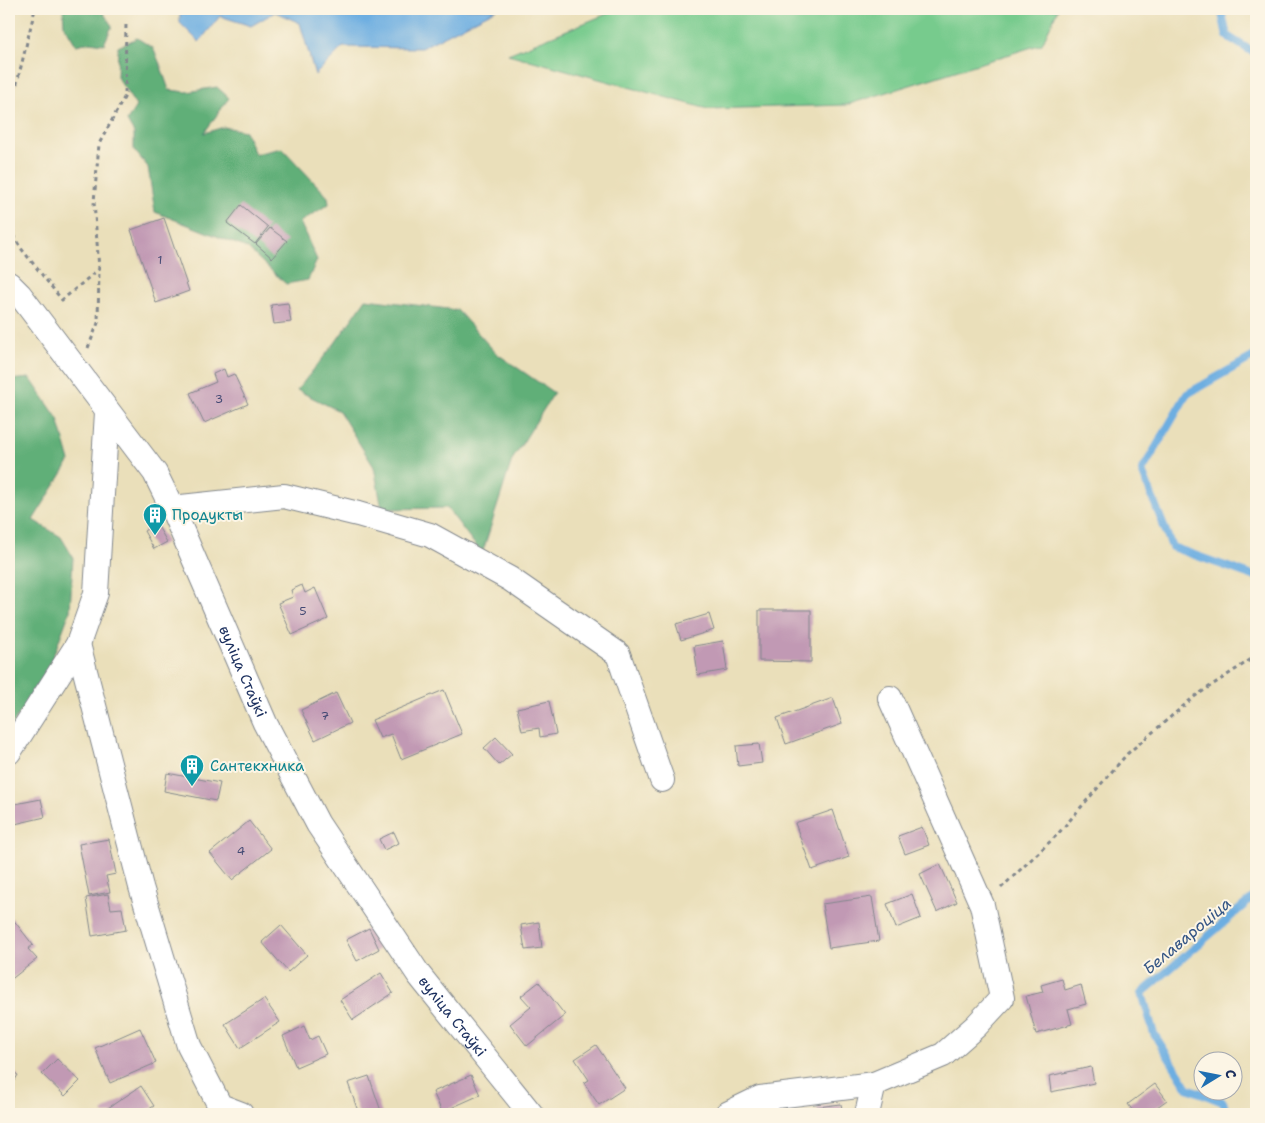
<svg xmlns="http://www.w3.org/2000/svg" width="1265" height="1123" viewBox="0 0 1265 1123" font-family="'Shantell Sans',sans-serif">
<style>
.green{fill:#77cb8d;stroke:#497d76}
.forest{fill:#61af78;stroke:#3e6f6b}
.water{fill:#6daee1;stroke:#446ea0}
.lines{fill:none;stroke-linecap:round;stroke-linejoin:round}
.stream{stroke:#6daee1;stroke-width:8}
.building{fill:#c199b4}
.minor-casing{stroke:#82878c;stroke-width:26}
.path{stroke:#82878c;stroke-width:3;stroke-dasharray:4 4;stroke-linecap:butt}
.minor{stroke:#fff;stroke-width:24}
.labels{text-anchor:middle;dominant-baseline:central;stroke-width:4;stroke-linejoin:round;paint-order:stroke}
.number-label{font-size:12px;fill:#444a74}
.culture-label{font-size:15px;fill:#0d838f;stroke:#fcf5e5;text-anchor:start}
.street-label{font-size:15px;fill:#1b2f5e;stroke:#fcf5e5}
.water-label{font-size:16px;font-style:italic;fill:#345585;stroke:#fcf5e5}
</style>
<rect width="100%" height="100%" fill="#fcf5e5"/>
<filter id="ink" filterUnits="userSpaceOnUse"><feTurbulence type="fractalNoise" baseFrequency=".02" numOctaves="2"/><feDisplacementMap in="SourceGraphic" scale="10" xChannelSelector="R" yChannelSelector="G"/><feConvolveMatrix kernelMatrix="1 2 1 2 8 2 1 2 1" color-interpolation-filters="sRGB"/></filter>
<filter id="wash" filterUnits="userSpaceOnUse"><feTurbulence type="fractalNoise" baseFrequency=".0096" numOctaves="4" result="noise"/><feDisplacementMap in="SourceGraphic" scale="20" xChannelSelector="R" yChannelSelector="G"/><feGaussianBlur stdDeviation="1.12" result="paint"/><feColorMatrix in="noise" values="0 0 0 0 0 0 0 0 0 0 0 0 0 0 0 0 0 1.4 0 .05"/><feComposite in="paint" operator="in"/></filter>
<g filter="url(#wash)">
<rect width="100%" height="100%" fill="#eadfba"/>
<path class="green" d="M 619,9 L 1058,9 L 1042,44 L 846,105 L 708,109 L 508,54 Z"/>
<path class="forest" d="M 63,9 L 101,9 L 112,26 L 104,44 L 90,42 L 76,45 L 64,25 Z
M 137,38 L 153,48 L 160,64 L 169,90 L 187,92 L 217,87 L 229,98 L 204,133 L 224,127 L 245,131 L 255,154 L 282,148 L 328,197 L 329,204 L 300,222 L 317,260 L 308,280 L 286,284 L 247,248 L 155,212 L 148,167 L 134,150 L 134,133 L 127,121 L 136,106 L 117,77 L 118,47 Z
M 366,299 L 457,310 L 496,353 L 554,393 L 512,460 L 482,554 L 447,508 L 382,509 L 374,467 L 339,411 L 297,390 L 335,343 Z
M 30,378 L 58,419 L 70,461 L 33,520 L 61,537 L 73,557 L 70,611 L 48,670 L 9,730 L 9,380 Z"/>
<path class="water" d="M 180,9 L 497,9 L 421,48 L 343,47 L 315,75 L 300,23 L 275,12 L 251,26 L 220,16 L 199,42 L 180,23 Z"/>
<g class="lines">
<path class="stream" d="M 1221,9 L 1227,36 L 1256,54
M 1256,355 L 1187,394 L 1142,471 L 1172,547 L 1256,577
M 1228,1114 L 1223,1102 L 1188,1088 L 1154,1034 L 1142,993 L 1256,895"/>
</g>
<g id="blocks">
<path class="building" d="M 241,205 L 268,227 L 255,244 L 227,223 Z
M 164,218 L 189,291 L 156,303 L 131,230 Z
M 270,228 L 287,241 L 272,258 L 256,244 Z
M 288,303 L 291,322 L 274,324 L 271,305 Z
M 224,369 L 227,377 L 234,374 L 248,404 L 204,423 L 190,393 L 216,382 L 213,374 Z
M 156,523 L 167,542 L 154,549 L 144,531 Z
M 302,585 L 305,593 L 315,588 L 328,619 L 292,635 L 278,603 L 293,597 L 291,590 Z
M 759,610 L 811,610 L 811,662 L 759,661 Z
M 709,614 L 714,630 L 681,640 L 676,624 Z
M 723,641 L 727,670 L 698,675 L 694,646 Z
M 444,690 L 462,734 L 401,759 L 391,734 L 380,738 L 372,720 Z
M 336,693 L 350,723 L 315,740 L 301,710 Z
M 833,698 L 842,724 L 786,744 L 777,718 Z
M 549,701 L 556,734 L 540,737 L 539,728 L 522,731 L 517,708 Z
M 496,737 L 512,754 L 499,765 L 484,748 Z
M 759,744 L 762,763 L 738,766 L 736,746 Z
M 167,773 L 220,783 L 216,801 L 164,791 Z
M 41,799 L 45,817 L 15,824 L 10,805 Z
M 833,810 L 849,857 L 812,870 L 795,823 Z
M 249,821 L 271,849 L 232,880 L 210,853 Z
M 922,827 L 929,845 L 905,854 L 898,836 Z
M 394,832 L 399,843 L 384,850 L 379,839 Z
M 109,839 L 116,874 L 106,876 L 110,892 L 89,896 L 79,844 Z
M 940,864 L 957,902 L 937,912 L 920,874 Z
M 108,894 L 111,909 L 122,908 L 126,930 L 92,936 L 86,898 Z
M 912,894 L 921,918 L 896,928 L 887,904 Z
M 872,897 L 879,941 L 829,948 L 822,904 Z
M 12,918 L 33,945 L 28,949 L 37,959 L 9,981 L 9,921 Z
M 539,922 L 542,948 L 525,950 L 521,925 Z
M 281,925 L 307,955 L 288,972 L 262,942 Z
M 369,928 L 379,949 L 357,961 L 346,940 Z
M 381,973 L 393,993 L 353,1020 L 340,1000 Z
M 1062,979 L 1065,990 L 1081,985 L 1086,1004 L 1068,1009 L 1072,1024 L 1036,1034 L 1026,996 L 1043,992 L 1041,985 Z
M 539,982 L 565,1015 L 527,1046 L 510,1024 L 531,1007 L 521,996 Z
M 264,999 L 280,1022 L 240,1048 L 225,1024 Z
M 304,1026 L 310,1040 L 318,1036 L 326,1054 L 296,1067 L 283,1036 Z
M 140,1028 L 156,1063 L 110,1083 L 95,1048 Z
M 596,1045 L 625,1088 L 599,1105 L 584,1083 L 589,1080 L 575,1059 Z
M 57,1059 L 80,1081 L 65,1096 L 42,1074 Z
M 1091,1067 L 1094,1083 L 1051,1092 L 1049,1076 Z
M 9,1069 L 18,1075 L 9,1090 Z
M 471,1075 L 480,1095 L 442,1112 L 433,1092 Z
M 369,1076 L 382,1114 L 359,1114 L 348,1083 Z
M 1155,1084 L 1167,1100 L 1150,1112 L 1152,1114 L 1135,1114 L 1128,1104 Z
M 141,1086 L 154,1106 L 141,1114 L 104,1114 L 102,1112 Z
M 841,1104 L 843,1114 L 818,1114 L 817,1107 Z"/>
</g>
</g>
<g filter="url(#ink)">
<use href="#blocks" fill-opacity="0" stroke="#82878c" stroke-width="1"/>
<g class="lines">
<g class="minor-casing">
<g id="minor">
<path id="s1" d="M 9,284 L 20,295 L 155,473 L 172,508 L 265,723 L 318,824 L 419,975 L 531,1114"/>
<path d="M 172,508 L 284,496 L 358,514 L 430,535 L 510,579 L 618,654 L 662,780"/>
<path d="M 78,644 L 141,887 L 189,1046 L 220,1106 L 241,1114"/>
<path d="M 9,752 L 78,644 L 96,593 L 107,412"/>
<path d="M 727,1114 L 760,1098 L 874,1084"/>
<path d="M 867,1114 L 874,1084 L 943,1055 L 976,1026 L 1002,998 L 982,905 L 890,698"/>
</g>
</g>
<path class="path" d="M 9,116 L 35,9
M 9,228 L 20,247 L 62,300 L 99,269
M 88,348 L 98,323 L 99,269 L 94,202 L 99,144 L 125,96 L 126,21
M 1001,888 L 1057,835 L 1127,754 L 1194,697 L 1256,656"/>
<use href="#minor" class="minor"/>
</g>
</g>
<defs>
<g id="building-pin" transform="scale(1.25)"><path d="M0 17L-7.5 6A9.5 9.5 0 1 1 7.5 6Z" fill="#0f9aa8" stroke="#fcf5e5"/><path d="M-4-6H4V6H1V3H-1V6H-4ZM-2.5-4.3h1.7v1.8h-1.7ZM.8-4.3h1.7v1.8H.8ZM-2.5-1h1.7V.8h-1.7ZM.8-1h1.7V.8H.8Z" fill="#fff"/></g>
</defs>
<g fill-rule="evenodd">
<use href="#building-pin" x="155" y="515"/>
<use href="#building-pin" x="192" y="766"/>
</g>
<g class="labels">
<g class="number-label">
<text x="160" y="260">1</text>
<text x="219" y="399">3</text>
<text x="303" y="611">5</text>
<text x="325" y="716">7</text>
<text x="241" y="851">4</text>
</g>
<g class="culture-label">
<text x="172" y="515">Продукты</text>
<text x="210" y="766">Сантекхника</text>
</g>
<g class="street-label">
<text stroke="none"><textPath href="#s1" startOffset="456">вуліца Стаўкі</textPath></text>
<text stroke="none"><textPath href="#s1" startOffset="861">вуліца Стаўкі</textPath></text>
</g>
<g class="water-label">
<text transform="translate(1187 936) rotate(-40)">Белавароціца</text>
</g>
</g>
<rect width="1265" height="1123" fill="none" stroke="#fcf5e5" stroke-width="30"/>
<g transform="translate(1218 1076) rotate(80)"><circle r="24" fill="#fcf5e5" stroke="#a2a6af"/>
<path d="M0-4L9 19L0 12L-9 19Z" fill="#1f6fb2"/>
<text y="-8" font-size="14" font-weight="bold" text-anchor="middle" fill="#1b2f5e">С</text>
</g>
</svg>
